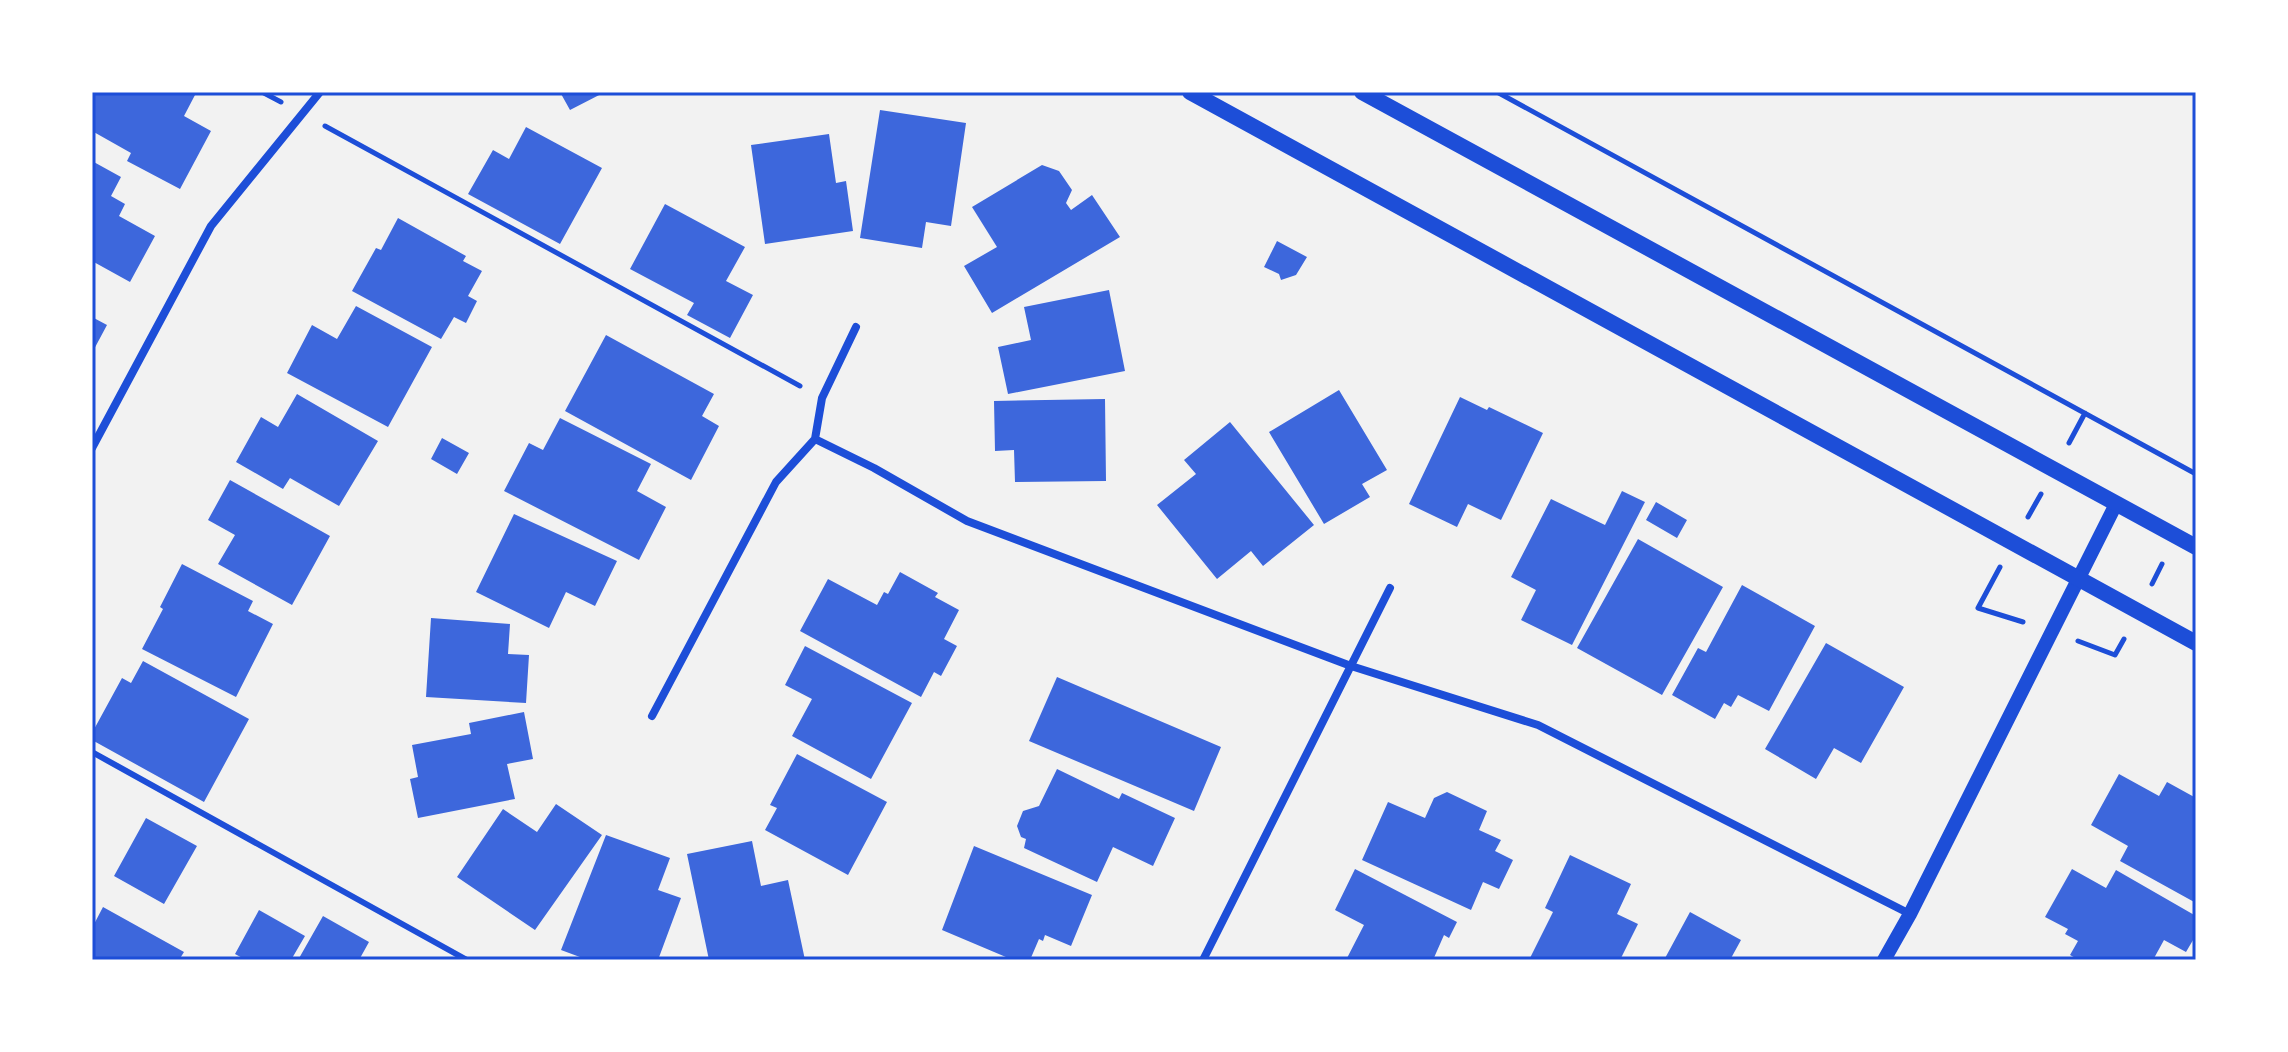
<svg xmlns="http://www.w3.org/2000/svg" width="2288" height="1052" viewBox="0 0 2288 1052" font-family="Georgia,serif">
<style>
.building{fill:#3d67dc}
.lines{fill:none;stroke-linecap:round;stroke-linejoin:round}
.path{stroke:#1d4ed8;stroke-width:5}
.service{stroke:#1d4ed8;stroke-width:6}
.minor{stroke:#1d4ed8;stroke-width:8}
.tertiary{stroke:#1d4ed8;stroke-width:14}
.secondary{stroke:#1d4ed8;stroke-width:16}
.neatline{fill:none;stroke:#1d4ed8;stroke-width:3}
</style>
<rect width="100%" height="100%" fill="#f2f2f2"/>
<path class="building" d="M 92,92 L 190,92 L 195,95 L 184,116 L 211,131 L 180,189 L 127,161 L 131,153 L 92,131 Z
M 560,92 L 605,92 L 570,110 Z
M 880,110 L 966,123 L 951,226 L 926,222 L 922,248 L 860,238 Z
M 526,127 L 602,168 L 560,244 L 468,194 L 493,150 L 509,159 Z
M 829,134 L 836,183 L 846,181 L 853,231 L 765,244 L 751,145 Z
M 92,161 L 121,177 L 111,196 L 125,204 L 119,216 L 155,236 L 130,282 L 92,261 Z
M 1042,165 L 1059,171 L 1072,190 L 1066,203 L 1071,210 L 1092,195 L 1120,237 L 992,313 L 964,266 L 997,247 L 972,207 Z
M 665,204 L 745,247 L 726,281 L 753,295 L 730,338 L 687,315 L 694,303 L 630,269 Z
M 398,218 L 466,256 L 463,261 L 482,271 L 468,296 L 477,301 L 466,323 L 454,317 L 441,339 L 352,291 L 376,248 L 381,250 Z
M 1277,241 L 1307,257 L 1296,275 L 1281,280 L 1279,274 L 1264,267 Z
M 1109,290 L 1125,371 L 1008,394 L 998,347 L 1031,340 L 1024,307 Z
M 356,306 L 432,347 L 388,427 L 287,373 L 312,325 L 337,339 Z
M 92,317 L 107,325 L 92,353 Z
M 606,335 L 714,394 L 702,416 L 719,426 L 691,480 L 565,411 Z
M 1339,390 L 1387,470 L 1362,484 L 1370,497 L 1324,524 L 1269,432 Z
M 297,394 L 378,441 L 339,506 L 290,478 L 283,489 L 236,462 L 261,417 L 278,427 Z
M 1460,397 L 1487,410 L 1489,407 L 1543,433 L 1501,520 L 1468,504 L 1457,527 L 1409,504 Z
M 1105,399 L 1106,481 L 1015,482 L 1014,450 L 995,451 L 994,401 Z
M 560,418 L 651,464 L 637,491 L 666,507 L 639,560 L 504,491 L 529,443 L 543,450 Z
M 1230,422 L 1314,525 L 1263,566 L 1251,551 L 1217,579 L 1157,505 L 1196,474 L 1184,460 Z
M 442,438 L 469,453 L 457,474 L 431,459 Z
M 230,480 L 330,536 L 292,605 L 218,564 L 235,535 L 208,520 Z
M 1622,491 L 1645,502 L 1572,645 L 1521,620 L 1536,590 L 1511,577 L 1551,499 L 1605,525 Z
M 1656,502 L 1687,520 L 1677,538 L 1646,520 Z
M 514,514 L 617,561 L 595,606 L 566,592 L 549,628 L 476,592 Z
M 1638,539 L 1723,587 L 1662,695 L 1577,648 Z
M 182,564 L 253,601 L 248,611 L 273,624 L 236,697 L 142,649 L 163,609 L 160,607 Z
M 900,572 L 938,593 L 935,597 L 959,610 L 944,639 L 957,646 L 941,676 L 934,672 L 921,697 L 800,631 L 828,579 L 877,605 L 884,592 L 888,594 Z
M 1742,585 L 1815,626 L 1769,711 L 1738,695 L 1731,707 L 1724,703 L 1715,719 L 1672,695 L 1698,648 L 1706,652 Z
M 431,618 L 510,624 L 508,654 L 529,655 L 526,703 L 426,697 Z
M 1826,643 L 1904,687 L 1861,763 L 1834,748 L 1816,779 L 1765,749 Z
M 805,646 L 912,703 L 871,779 L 792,736 L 812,699 L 785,685 Z
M 143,661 L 249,719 L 204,802 L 92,740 L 92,733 L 122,678 L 131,683 Z
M 1057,677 L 1221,747 L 1194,811 L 1029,741 Z
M 524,712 L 533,759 L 507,764 L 515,799 L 418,818 L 410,779 L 418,777 L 412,745 L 471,734 L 469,723 Z
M 797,754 L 887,802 L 848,875 L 765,830 L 777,808 L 770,805 Z
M 1057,769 L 1119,799 L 1122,793 L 1175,818 L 1153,866 L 1113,847 L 1097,882 L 1024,848 L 1026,839 L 1021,837 L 1017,826 L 1023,811 L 1039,806 Z
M 2119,774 L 2159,796 L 2167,782 L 2196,798 L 2196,903 L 2120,861 L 2128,846 L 2091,825 Z
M 1447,792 L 1487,811 L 1479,830 L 1501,840 L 1495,851 L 1513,860 L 1499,889 L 1483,882 L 1471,910 L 1362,860 L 1388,802 L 1425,818 L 1434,798 Z
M 556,804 L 602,835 L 535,930 L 457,877 L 503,809 L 537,832 Z
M 146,818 L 197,846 L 164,904 L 114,876 Z
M 606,835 L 670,858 L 658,890 L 681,898 L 658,960 L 588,960 L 561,950 Z
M 752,841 L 761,886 L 788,880 L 805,960 L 709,960 L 687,854 Z
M 974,846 L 1092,895 L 1071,946 L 1045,935 L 1043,941 L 1039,939 L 1030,960 L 1013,960 L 942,930 Z
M 1570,855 L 1631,884 L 1617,914 L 1638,924 L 1620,960 L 1529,960 L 1553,912 L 1545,908 Z
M 1355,869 L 1457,922 L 1449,938 L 1444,935 L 1433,960 L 1346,960 L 1364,925 L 1335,910 Z
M 2072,869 L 2106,888 L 2116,870 L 2196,916 L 2196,935 L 2186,952 L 2164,940 L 2153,960 L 2079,960 L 2070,955 L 2078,941 L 2065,934 L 2068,929 L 2045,917 Z
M 103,907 L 184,952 L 179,960 L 92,960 L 92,928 Z
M 259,910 L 305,936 L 291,960 L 246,960 L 235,954 Z
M 1690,912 L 1741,940 L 1730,960 L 1664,960 Z
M 323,916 L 369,942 L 359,960 L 298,960 Z"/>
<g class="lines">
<path class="path" d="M 262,92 L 281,102
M 1497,92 L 2196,474
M 325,126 L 800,386
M 2069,443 L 2085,413
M 2028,517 L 2041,494
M 2000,567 L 1978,608 L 2023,622
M 2152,584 L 2162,564
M 2078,641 L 2115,655 L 2124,639"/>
<path class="service" d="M 92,752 L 467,960"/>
<path class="minor" d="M 815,439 L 822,398 L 856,327
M 92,448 L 211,226 L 320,92
M 652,716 L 776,482 L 815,439 L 874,468 L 967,521 L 1351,666 L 1538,725 L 1910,914
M 1203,960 L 1390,588"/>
<path class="tertiary" d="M 1884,960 L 1910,914 L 2116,504"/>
<path class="secondary" d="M 1190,92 L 2196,643
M 1362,92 L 2196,547"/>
</g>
<rect width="2288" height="1052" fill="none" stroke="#ffffff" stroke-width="188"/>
<rect x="94" y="94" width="2100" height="864" class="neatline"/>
</svg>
